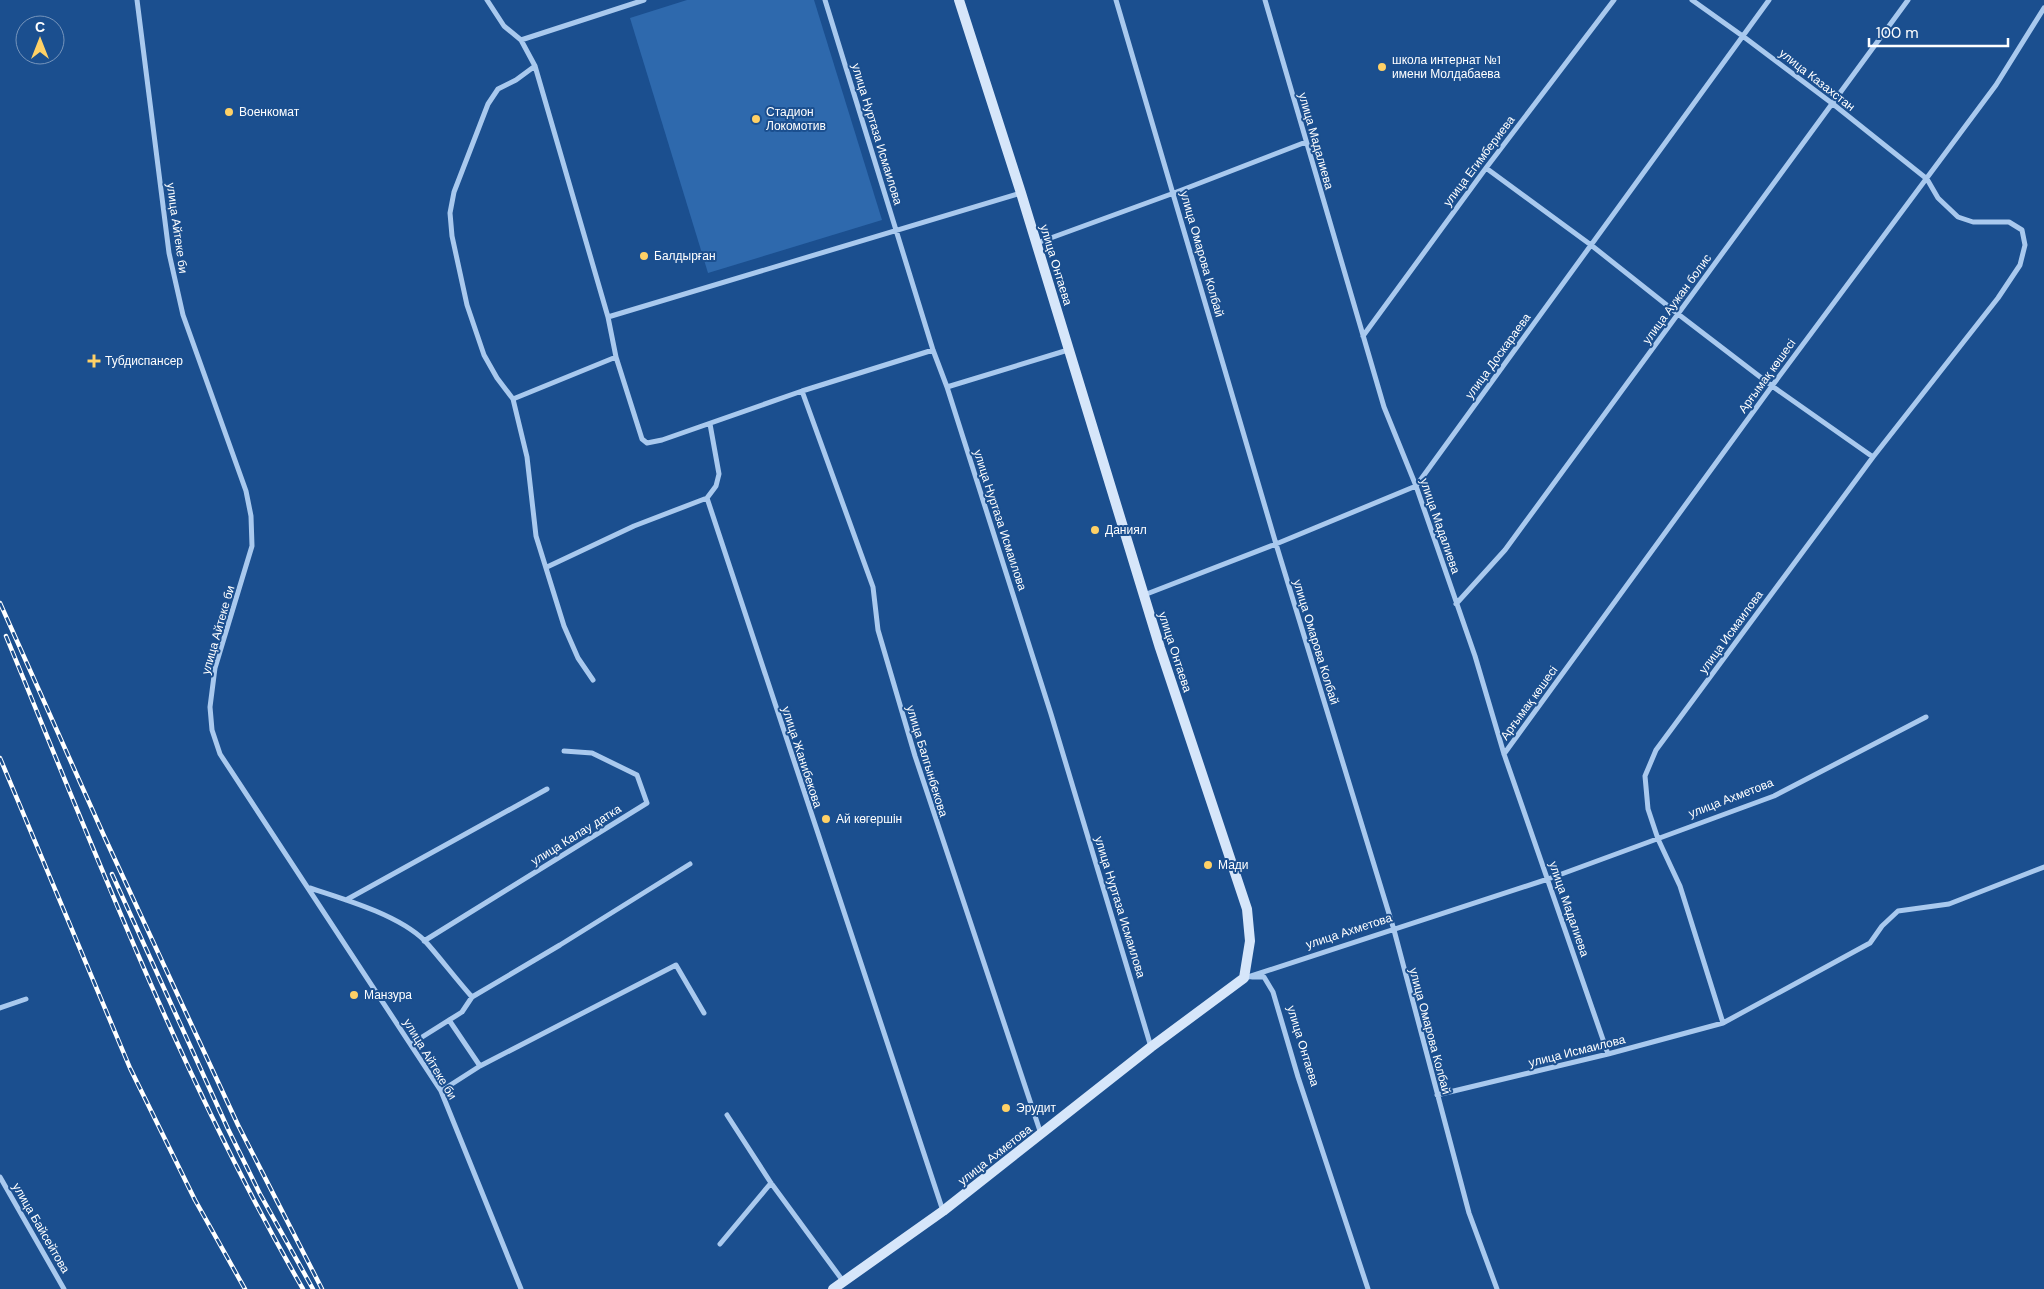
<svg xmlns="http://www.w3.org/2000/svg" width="2044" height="1289" viewBox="0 0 2044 1289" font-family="'DM Sans',sans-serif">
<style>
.green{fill:#2e69ad}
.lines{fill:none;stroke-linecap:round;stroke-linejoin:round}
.minor{stroke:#a9c9ee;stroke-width:5}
.secondary{stroke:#d6e6fa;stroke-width:10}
.rail-casing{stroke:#fff;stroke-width:4.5}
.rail{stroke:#1b4f8f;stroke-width:2.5;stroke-dasharray:8;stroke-linecap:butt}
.poi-dot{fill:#ffd166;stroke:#1b4f8f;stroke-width:2}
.labels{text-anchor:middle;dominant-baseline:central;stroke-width:4;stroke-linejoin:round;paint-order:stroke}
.poi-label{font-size:12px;fill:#fff;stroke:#1b4f8f;text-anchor:start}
.street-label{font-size:12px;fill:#fff;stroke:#1b4f8f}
</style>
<rect width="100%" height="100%" fill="#1b4f8f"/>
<path class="green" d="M 687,0 L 814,0 L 882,220 L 708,273 L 630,18 Z"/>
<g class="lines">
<path class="minor" d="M 137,0 L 169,253 L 183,315 L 246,491 L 251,516 L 252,546 L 215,668 L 210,707 L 212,730 L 220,754 L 441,1091 L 521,1289
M 487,0 L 504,26 L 521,40 L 535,66 L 608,317 L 1021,193
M 825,0 L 933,350 L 947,387 L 1051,714 L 1151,1047
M 1116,0 L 1276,544 L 1394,930 L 1469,1213 L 1497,1289
M 1265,0 L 1384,407 L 1416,486 L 1475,656 L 1504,754 L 1608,1054
M 1692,0 L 1744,37 L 1833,104 L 1927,179 L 1938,198 L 1958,217 L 1973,222 L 2009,222 L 2022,230 L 2025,245 L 2020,265 L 1998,298 L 1873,457 L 1656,750 L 1645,776 L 1648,809 L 1658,839 L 1680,886 L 1723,1023
M 521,40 L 644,0
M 535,66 L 516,80 L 498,89 L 488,104 L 454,192 L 450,213 L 452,236 L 467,305 L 484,355 L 497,378 L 513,399 L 527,457 L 536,536 L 564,626 L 578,658 L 593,680
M 1486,168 L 1591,245 L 1678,314 L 1772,386 L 1873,457
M 1037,243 L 1174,193 L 1306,142
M 608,317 L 616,357 L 642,439 L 647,443 L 662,440 L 802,391 L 933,350
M 1363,336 L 1486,168 L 1614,0
M 947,387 L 1068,350
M 802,391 L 873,587 L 878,630 L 915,756 L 1041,1134
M 513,399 L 616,357
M 710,424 L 719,474 L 716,486 L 707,498 L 943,1211
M 547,567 L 634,526 L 707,498
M 1144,595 L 1276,544 L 1416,486 L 1769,0
M 1456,604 L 1505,550 L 1908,0
M 1504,754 L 1772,386 L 1996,85 L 2044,8
M 310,888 C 344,899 399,915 425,941 C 441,959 456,979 472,997
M 346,900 L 547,789
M 424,941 L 647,803 L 637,775 L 592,753 L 564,751
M 1252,977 L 1264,977 L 1273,992 L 1298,1077 L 1368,1289
M 1245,978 L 1548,879 L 1774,796 L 1926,717
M 0,1008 L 26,999
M 449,1020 L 480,1066
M 411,1044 L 462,1012 L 472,997 L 560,945 L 690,864
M 441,1091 L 480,1066 L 676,965 L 704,1013
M 1437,1095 L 1608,1054 L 1723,1023 L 1870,943 L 1882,926 L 1898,911 L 1949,904 L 2044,867
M 727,1115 L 771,1183 L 843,1281
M 0,1177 L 64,1289
M 720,1244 L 771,1183"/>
<path class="secondary" d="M 833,1289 L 943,1211 L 1151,1047 L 1244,978 L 1250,941 L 1247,909 L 1160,648 L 1021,193 L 959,0"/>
<g class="rail-casing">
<path id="rail" d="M 0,603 L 105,838 L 238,1125 L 322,1289
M 6,636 C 97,857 183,1082 303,1289
M 0,758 L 130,1068 L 195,1200 L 245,1289
M 112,874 L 228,1129 L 260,1194 L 313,1289"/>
</g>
<use href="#rail" class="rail"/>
</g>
<g class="poi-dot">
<circle cx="1382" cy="67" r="5"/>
<circle cx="229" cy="112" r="5"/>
<circle cx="756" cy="119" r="5"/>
<circle cx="644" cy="256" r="5"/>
<path d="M91.5 353.5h5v5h5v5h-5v5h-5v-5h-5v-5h5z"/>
<circle cx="1095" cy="530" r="5"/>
<circle cx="826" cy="819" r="5"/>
<circle cx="1208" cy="865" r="5"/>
<circle cx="354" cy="995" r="5"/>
<circle cx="1006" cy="1108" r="5"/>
</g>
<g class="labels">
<g class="poi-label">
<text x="1392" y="60">школа интернат №1<tspan x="1392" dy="14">имени Молдабаева</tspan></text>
<text x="239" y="112">Военкомат</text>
<text x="766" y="112">Стадион<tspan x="766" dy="14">Локомотив</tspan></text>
<text x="654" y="256">Балдырған</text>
<text x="105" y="361">Тубдиспансер</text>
<text x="1105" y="530">Даниял</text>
<text x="836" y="819">Ай көгершін</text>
<text x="1218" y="865">Мади</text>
<text x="364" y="995">Манзура</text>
<text x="1016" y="1108">Эрудит</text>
</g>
<g class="street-label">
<text transform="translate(1817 80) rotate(38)">улица Казахстан</text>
<text transform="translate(877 134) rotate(73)">улица Нуртаза Исмаилова</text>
<text transform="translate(1316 141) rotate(74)">улица Мадалиева</text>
<text transform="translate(1479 161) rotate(-53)">улица Егимбериева</text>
<text transform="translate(177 228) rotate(82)">улица Айтеке би</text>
<text transform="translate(1202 254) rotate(74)">улица Омарова Колбай</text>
<text transform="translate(1056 265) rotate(73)">улица Онтаева</text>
<text transform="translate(1677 299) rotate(-54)">улица Аужан болис</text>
<text transform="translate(1498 356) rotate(-54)">улица Доскараева</text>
<text transform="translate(1767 376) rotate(-54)">Арғымақ көшесі</text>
<text transform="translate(1000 520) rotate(72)">улица Нуртаза Исмаилова</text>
<text transform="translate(1440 526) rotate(71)">улица Мадалиева</text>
<text transform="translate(218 630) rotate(-74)">улица Айтеке би</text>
<text transform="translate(1731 632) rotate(-54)">улица Исмаилова</text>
<text transform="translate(1316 642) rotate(73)">улица Омарова Колбай</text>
<text transform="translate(1175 652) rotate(72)">улица Онтаева</text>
<text transform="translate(1529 703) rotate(-54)">Арғымақ көшесі</text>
<text transform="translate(802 757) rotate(72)">улица Жанибекова</text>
<text transform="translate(927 761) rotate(73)">улица Балгынбекова</text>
<text transform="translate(1731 798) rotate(-21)">улица Ахметова</text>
<text transform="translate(576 835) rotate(-32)">улица Калау датка</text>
<text transform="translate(1120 907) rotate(73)">улица Нуртаза Исмаилова</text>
<text transform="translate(1569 909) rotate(71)">улица Мадалиева</text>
<text transform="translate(1349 931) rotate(-18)">улица Ахметова</text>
<text transform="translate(1430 1031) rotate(75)">улица Омарова Колбай</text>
<text transform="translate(1303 1046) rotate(73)">улица Онтаева</text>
<text transform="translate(1577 1051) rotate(-14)">улица Исмаилова</text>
<text transform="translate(430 1059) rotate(59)">улица Айтеке би</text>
<text transform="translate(995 1155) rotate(-38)">улица Ахметова</text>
<text transform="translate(41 1228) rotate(60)">улица Байсейтова</text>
</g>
</g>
<g transform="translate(40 40)"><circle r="24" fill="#1b4f8f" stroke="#7695bc"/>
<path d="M0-4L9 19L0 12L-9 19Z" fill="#ffd166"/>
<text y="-8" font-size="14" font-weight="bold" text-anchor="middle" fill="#ffffff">С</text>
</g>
<path d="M1869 38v8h139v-8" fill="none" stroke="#ffffff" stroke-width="2.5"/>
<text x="1876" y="38" font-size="15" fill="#ffffff" stroke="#1b4f8f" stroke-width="4" paint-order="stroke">100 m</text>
</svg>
